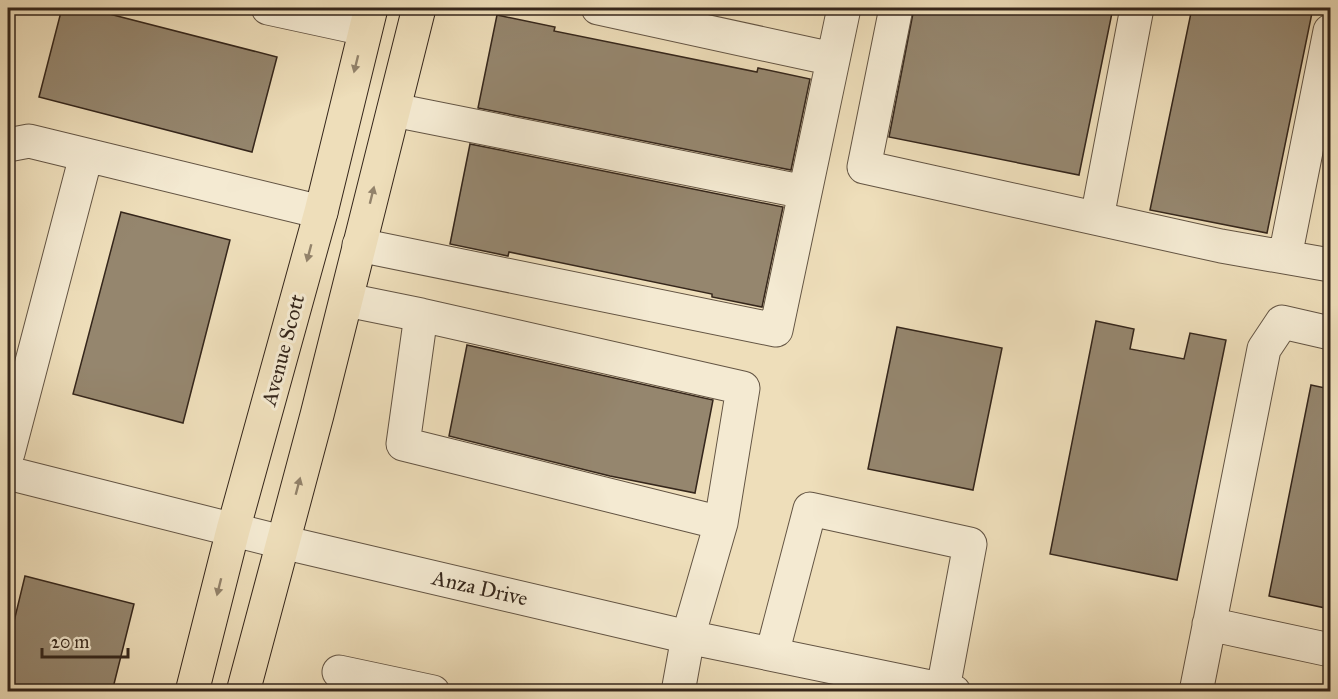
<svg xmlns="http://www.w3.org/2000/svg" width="1338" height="699" viewBox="0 0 1338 699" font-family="'IM FELL Great Primer',serif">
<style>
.building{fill:#95866e;stroke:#35261b;stroke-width:1.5}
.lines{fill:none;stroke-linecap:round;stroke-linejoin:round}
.minor-casing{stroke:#635443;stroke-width:35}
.major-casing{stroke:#35261b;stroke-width:35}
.minor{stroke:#f4ead2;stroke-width:33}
.major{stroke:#eedeba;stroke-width:33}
.oneway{fill:#92826a}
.labels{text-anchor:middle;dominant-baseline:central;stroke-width:6;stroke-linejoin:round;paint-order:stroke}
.street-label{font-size:21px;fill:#35261b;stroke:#f4ead2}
</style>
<rect width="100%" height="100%" fill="#eedeba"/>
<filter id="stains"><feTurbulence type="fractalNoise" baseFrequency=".00333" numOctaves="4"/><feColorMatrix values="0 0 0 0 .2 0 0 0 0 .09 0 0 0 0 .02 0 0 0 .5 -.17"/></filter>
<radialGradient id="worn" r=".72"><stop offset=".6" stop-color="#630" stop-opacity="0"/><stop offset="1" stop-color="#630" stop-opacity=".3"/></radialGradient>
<path class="building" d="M 62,8 L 86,8 L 277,57 L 252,152 L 39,97 Z
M 914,8 L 1113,8 L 1079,175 L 889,137 Z
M 1192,8 L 1313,8 L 1267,233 L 1150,210 Z
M 497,15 L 555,27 L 554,31 L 757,72 L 758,68 L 810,79 L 791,170 L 478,108 Z
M 470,144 L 783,207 L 762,307 L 712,297 L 712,294 L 509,252 L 508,256 L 450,244 Z
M 121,212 L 230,240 L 183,423 L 73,394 Z
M 1096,321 L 1134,329 L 1130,349 L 1184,359 L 1190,333 L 1226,340 L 1177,580 L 1050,554 Z
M 897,327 L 1002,348 L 973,490 L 868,469 Z
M 467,345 L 713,400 L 695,493 L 610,476 L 449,436 Z
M 1311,385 L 1330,389 L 1330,609 L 1269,596 Z
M 25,576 L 134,604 L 112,692 L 8,692 L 8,646 Z"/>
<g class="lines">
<g class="minor-casing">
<path id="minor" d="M 268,8 L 365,29
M 598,8 L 833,59
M 896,8 L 864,167 L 1221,246 L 1330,265
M 394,110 L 805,192
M 8,145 L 29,141 L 321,212
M 1097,218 L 1137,8
M 359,245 L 776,330 L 844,8
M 1285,257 L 1330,31
M 347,300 L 421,315
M 8,453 L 86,156
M 8,473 L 282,542 L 688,637 L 954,692
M 1209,624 L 1330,650
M 772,654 L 810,509 L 970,544 L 943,689
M 339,672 L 433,692
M 678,692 L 688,637 L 721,523 L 743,388 L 421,315 L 403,444 L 721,523
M 1196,692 L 1264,349 L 1282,322 L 1330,333"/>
</g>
<g class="major-casing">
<path id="major" d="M 192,692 L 233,530 L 321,212 L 371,8
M 243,692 L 317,415 L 419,8"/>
</g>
<use href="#minor" class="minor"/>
<use href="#major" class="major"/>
</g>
<defs><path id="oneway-solid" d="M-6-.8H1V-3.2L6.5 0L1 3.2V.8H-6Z" transform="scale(1.5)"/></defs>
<g class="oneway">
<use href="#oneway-solid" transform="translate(356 64) rotate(104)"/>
<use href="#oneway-solid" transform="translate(372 195) rotate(-76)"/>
<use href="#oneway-solid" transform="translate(309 253) rotate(105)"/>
<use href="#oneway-solid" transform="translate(298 486) rotate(-75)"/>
<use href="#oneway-solid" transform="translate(219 587) rotate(104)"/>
</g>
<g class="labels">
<g class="street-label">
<text transform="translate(283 350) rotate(-75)">Avenue Scott</text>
<text transform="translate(480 588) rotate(13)">Anza Drive</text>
</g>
</g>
<rect width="1338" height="699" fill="none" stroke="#eedeba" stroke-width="30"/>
<rect x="9" y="9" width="1320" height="681" fill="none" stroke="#35261b" stroke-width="3"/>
<rect x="15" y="15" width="1308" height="669" fill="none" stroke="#35261b" stroke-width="1.5"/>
<path d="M42 648v9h86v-9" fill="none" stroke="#35261b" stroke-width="3"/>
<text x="51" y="648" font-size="18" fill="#35261b" stroke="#f4ead2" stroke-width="4.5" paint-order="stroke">20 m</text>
<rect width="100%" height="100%" filter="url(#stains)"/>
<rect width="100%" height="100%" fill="url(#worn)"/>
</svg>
